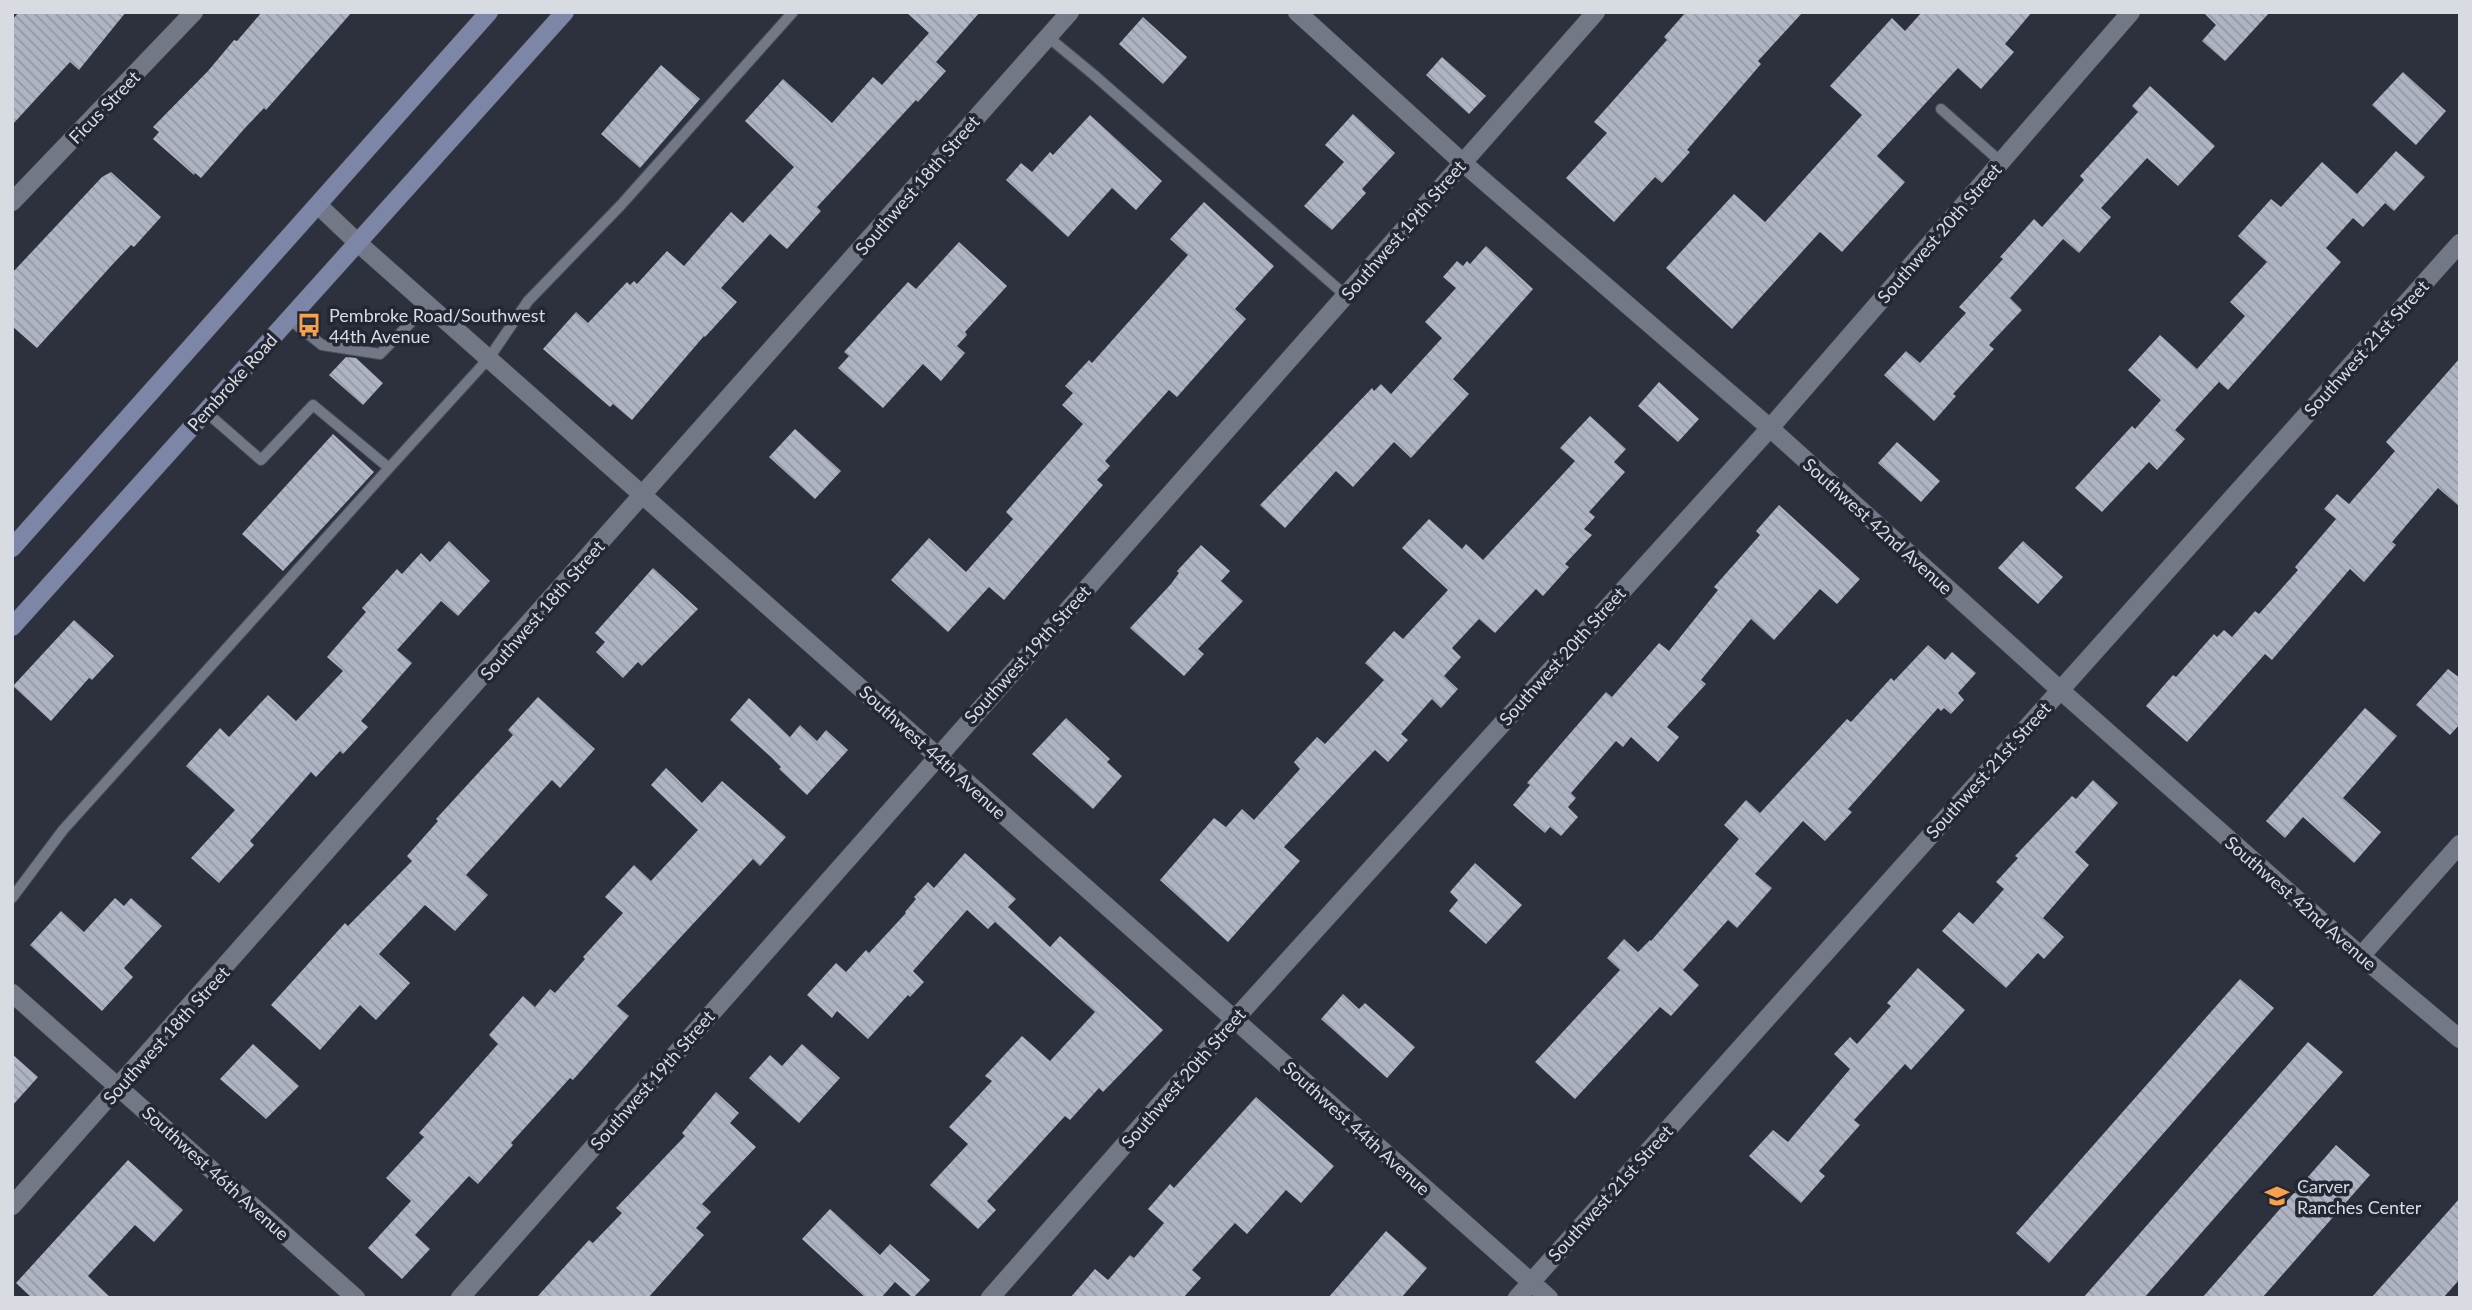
<svg xmlns="http://www.w3.org/2000/svg" width="2472" height="1310" viewBox="0 0 2472 1310" font-family="Lato,sans-serif">
<style>
.building{fill:url(#building-back-hatch)}
.lines{fill:none;stroke-linecap:round;stroke-linejoin:round}
.service-casing{stroke:#4c4f59;stroke-width:12}
.minor-casing{stroke:#4c4f59;stroke-width:19}
.secondary-casing{stroke:#4c4f59;stroke-width:19}
.service{stroke:#737886;stroke-width:10}
.minor{stroke:#737886;stroke-width:18}
.secondary{stroke:#7d86a6;stroke-width:18}
.labels{text-anchor:middle;dominant-baseline:central;stroke-width:7;stroke-linejoin:round;paint-order:stroke}
.street-label{font-size:18px;fill:#d9dbe3;stroke:#232733}
.poi-label{font-size:18px;fill:#d9dbe3;stroke:#232733;text-anchor:start}
</style>
<defs>
<pattern id="building-back-hatch" width="6" height="6" patternUnits="userSpaceOnUse" patternTransform="scale(1.75)"><rect width="6" height="6" fill="#aeb4c3"/><path d="M-1 5l2 2M0 0l6 6M5-1l2 2" fill="none" stroke="#9398a3"/></pattern>
</defs>
<rect width="100%" height="100%" fill="#2d313d"/>
<path class="building" d="M 19,12 L 126,12 L 79,70 L 70,62 L 12,125 L 12,20 Z
M 262,12 L 352,12 L 266,110 L 264,108 L 245,128 L 201,178 L 195,173 L 194,175 L 153,139 L 159,132 L 153,127 L 208,71 L 234,40 L 237,41 Z
M 906,12 L 980,12 L 936,62 L 946,71 L 918,102 L 916,100 L 817,207 L 821,211 L 787,249 L 770,234 L 721,288 L 737,302 L 705,337 L 704,336 L 632,420 L 613,404 L 610,407 L 543,349 L 576,312 L 588,323 L 627,282 L 630,285 L 634,281 L 637,284 L 667,251 L 684,266 L 731,212 L 743,223 L 794,167 L 745,121 L 783,79 L 832,123 L 873,77 L 882,85 L 929,33 Z
M 1686,12 L 1803,12 L 1758,61 L 1761,64 L 1687,150 L 1690,152 L 1662,183 L 1655,177 L 1614,222 L 1566,178 L 1607,133 L 1594,122 L 1667,40 L 1664,37 Z
M 1922,12 L 2032,12 L 2005,44 L 2014,52 L 1981,89 L 1958,68 L 1877,156 L 1905,182 L 1842,252 L 1820,232 L 1732,329 L 1666,268 L 1734,194 L 1765,222 L 1862,115 L 1830,86 L 1892,18 L 1905,31 Z
M 2203,12 L 2270,12 L 2225,61 L 2202,41 L 2216,25 Z
M 1143,17 L 1187,57 L 1163,84 L 1119,44 Z
M 1442,57 L 1486,96 L 1469,114 L 1426,75 Z
M 661,65 L 700,99 L 640,168 L 601,134 Z
M 2403,72 L 2446,111 L 2416,145 L 2372,105 Z
M 2150,86 L 2215,146 L 2178,186 L 2147,158 L 2101,208 L 2111,217 L 2079,253 L 2063,239 L 2010,298 L 2022,310 L 1989,345 L 1994,349 L 1953,394 L 1956,396 L 1934,421 L 1884,375 L 1906,351 L 1920,363 L 1966,313 L 1959,307 L 2003,259 L 2000,257 L 2034,219 L 2042,227 L 2084,180 L 2080,176 L 2138,112 L 2132,106 Z
M 1353,114 L 1395,153 L 1362,189 L 1366,193 L 1332,230 L 1304,206 L 1344,162 L 1325,145 Z
M 1090,115 L 1162,181 L 1136,210 L 1112,188 L 1068,237 L 1006,180 L 1021,163 L 1032,172 L 1050,152 L 1053,155 Z
M 2396,151 L 2425,177 L 2394,211 L 2385,203 L 2363,227 L 2353,218 L 2326,248 L 2341,262 L 2228,390 L 2219,382 L 2175,430 L 2185,439 L 2157,470 L 2149,462 L 2102,512 L 2075,488 L 2132,426 L 2135,429 L 2161,400 L 2128,370 L 2160,335 L 2197,369 L 2245,316 L 2230,302 L 2267,262 L 2238,236 L 2271,199 L 2281,207 L 2322,162 L 2357,194 Z
M 111,172 L 161,217 L 134,247 L 131,245 L 112,265 L 37,348 L 12,326 L 12,273 L 102,177 Z
M 1204,202 L 1274,266 L 1235,309 L 1246,319 L 1177,397 L 1169,390 L 1105,461 L 1110,466 L 1097,480 L 1103,485 L 1004,600 L 989,587 L 948,632 L 891,580 L 929,538 L 966,572 L 1013,519 L 1006,512 L 1083,424 L 1062,405 L 1073,393 L 1065,386 L 1089,360 L 1092,363 L 1188,255 L 1170,239 Z
M 959,242 L 1007,286 L 965,332 L 967,335 L 957,346 L 965,353 L 941,381 L 923,364 L 883,408 L 838,368 L 849,356 L 844,352 L 908,282 L 916,289 Z
M 1486,246 L 1533,289 L 1453,379 L 1469,394 L 1411,458 L 1394,442 L 1353,487 L 1336,471 L 1285,528 L 1260,505 L 1372,388 L 1374,391 L 1381,384 L 1391,394 L 1442,338 L 1425,322 L 1456,288 L 1443,277 L 1457,261 L 1463,266 L 1467,261 L 1470,264 Z
M 346,357 L 356,358 L 383,383 L 363,405 L 329,375 Z
M 2460,358 L 2460,507 L 2438,488 L 2392,542 L 2396,545 L 2364,582 L 2350,569 L 2272,660 L 2265,654 L 2187,742 L 2146,706 L 2173,675 L 2176,677 L 2214,634 L 2217,637 L 2224,630 L 2232,637 L 2255,611 L 2259,614 L 2298,570 L 2295,567 L 2336,519 L 2324,509 L 2337,494 L 2349,504 L 2395,451 L 2386,442 Z
M 1659,382 L 1699,419 L 1678,442 L 1638,406 Z
M 1590,416 L 1626,449 L 1614,462 L 1625,472 L 1589,512 L 1595,517 L 1584,529 L 1592,535 L 1565,564 L 1569,567 L 1543,596 L 1536,589 L 1495,633 L 1479,619 L 1452,648 L 1461,657 L 1444,676 L 1458,689 L 1441,708 L 1432,699 L 1401,734 L 1408,740 L 1388,762 L 1375,750 L 1284,847 L 1300,861 L 1228,942 L 1160,880 L 1214,818 L 1226,827 L 1242,809 L 1254,820 L 1300,769 L 1294,762 L 1317,737 L 1325,744 L 1384,680 L 1365,663 L 1394,631 L 1403,639 L 1448,590 L 1402,548 L 1429,519 L 1462,549 L 1466,544 L 1483,560 L 1575,461 L 1560,448 Z
M 795,429 L 841,471 L 815,499 L 769,457 Z
M 333,434 L 374,472 L 283,571 L 242,534 Z
M 1897,442 L 1940,481 L 1921,502 L 1878,463 Z
M 1779,505 L 1860,579 L 1837,604 L 1820,589 L 1774,640 L 1751,619 L 1701,680 L 1706,684 L 1667,727 L 1679,737 L 1658,762 L 1631,737 L 1623,747 L 1616,741 L 1571,793 L 1576,798 L 1568,807 L 1578,817 L 1561,836 L 1550,827 L 1545,833 L 1513,805 L 1530,785 L 1527,783 L 1606,692 L 1612,697 L 1659,643 L 1669,651 L 1718,590 L 1714,587 L 1760,535 L 1756,531 Z
M 449,541 L 490,581 L 458,616 L 441,601 L 397,650 L 412,663 L 361,721 L 368,727 L 343,754 L 340,751 L 316,777 L 311,772 L 250,841 L 254,845 L 219,883 L 191,858 L 235,810 L 186,766 L 220,728 L 229,737 L 268,695 L 296,721 L 343,671 L 327,657 L 366,612 L 362,608 L 397,569 L 402,574 L 421,553 L 430,562 Z
M 2023,541 L 2063,577 L 2038,604 L 1998,568 Z
M 1201,545 L 1230,571 L 1221,581 L 1243,601 L 1198,649 L 1204,654 L 1184,676 L 1130,628 L 1171,584 L 1179,573 L 1177,571 Z
M 653,568 L 698,609 L 642,666 L 638,662 L 623,678 L 596,652 L 605,642 L 595,633 Z
M 74,620 L 114,656 L 92,680 L 89,678 L 51,721 L 13,686 Z
M 1928,645 L 1945,660 L 1952,652 L 1976,673 L 1958,693 L 1964,700 L 1951,714 L 1944,708 L 1941,711 L 1938,708 L 1848,809 L 1852,812 L 1825,841 L 1803,821 L 1755,874 L 1772,888 L 1737,928 L 1728,920 L 1683,970 L 1699,985 L 1671,1016 L 1660,1007 L 1575,1099 L 1535,1062 L 1620,970 L 1607,958 L 1624,939 L 1638,952 L 1650,940 L 1651,941 L 1739,839 L 1724,825 L 1746,800 L 1760,813 L 1847,719 L 1851,722 L 1891,678 L 1894,681 Z
M 2448,669 L 2460,678 L 2460,724 L 2450,735 L 2416,705 Z
M 538,697 L 595,749 L 560,788 L 552,780 L 466,875 L 488,895 L 455,931 L 425,905 L 379,954 L 410,983 L 376,1020 L 360,1005 L 320,1050 L 271,1005 L 345,923 L 348,926 L 412,861 L 407,856 L 438,821 L 436,819 L 513,735 L 508,730 Z
M 749,698 L 790,737 L 800,725 L 817,741 L 826,730 L 848,750 L 807,795 L 779,769 L 781,767 L 771,757 L 730,720 Z
M 2365,708 L 2397,736 L 2343,798 L 2381,832 L 2354,863 L 2303,817 L 2285,838 L 2266,821 Z
M 1066,718 L 1110,759 L 1107,762 L 1122,776 L 1093,809 L 1032,754 Z
M 666,768 L 702,803 L 722,781 L 786,837 L 760,866 L 753,859 L 617,1006 L 629,1016 L 573,1080 L 570,1078 L 511,1143 L 513,1145 L 478,1184 L 469,1176 L 415,1235 L 430,1249 L 402,1279 L 368,1248 L 411,1201 L 386,1178 L 424,1137 L 419,1133 L 498,1044 L 489,1035 L 523,996 L 535,1007 L 550,989 L 555,993 L 585,959 L 583,957 L 623,913 L 605,897 L 634,865 L 651,881 L 698,830 L 651,785 Z
M 2093,780 L 2118,803 L 2075,852 L 2089,865 L 2043,918 L 2064,937 L 2044,959 L 2038,953 L 2006,988 L 1942,931 L 1959,912 L 1973,924 L 2004,889 L 1996,882 L 2018,858 L 2015,856 L 2072,796 L 2076,799 Z
M 965,853 L 1016,899 L 1008,907 L 1050,947 L 1060,936 L 1163,1030 L 1103,1092 L 1099,1088 L 1070,1120 L 1065,1116 L 987,1201 L 996,1210 L 978,1229 L 930,1185 L 968,1144 L 949,1127 L 992,1081 L 985,1076 L 1022,1036 L 1050,1061 L 1095,1012 L 995,922 L 988,929 L 967,910 L 913,971 L 924,982 L 910,997 L 908,995 L 868,1039 L 837,1011 L 832,1018 L 807,995 L 836,963 L 846,972 L 866,950 L 869,953 L 906,913 L 905,912 L 916,899 L 914,897 L 928,882 L 934,888 Z
M 1475,863 L 1522,905 L 1486,944 L 1449,911 L 1458,900 L 1450,892 Z
M 115,898 L 124,906 L 131,898 L 162,926 L 124,968 L 133,977 L 102,1011 L 30,945 L 61,911 L 84,932 Z
M 1918,968 L 1965,1010 L 1911,1070 L 1905,1064 L 1854,1120 L 1860,1125 L 1819,1171 L 1825,1176 L 1801,1203 L 1749,1156 L 1773,1130 L 1788,1142 L 1850,1069 L 1834,1054 L 1850,1037 L 1857,1044 L 1891,1006 L 1887,1003 Z
M 2240,979 L 2274,1008 L 2049,1263 L 2016,1233 Z
M 1343,994 L 1359,1009 L 1365,1003 L 1415,1047 L 1387,1078 L 1321,1019 Z
M 2308,1042 L 2343,1072 L 2144,1298 L 2083,1298 Z
M 253,1044 L 299,1086 L 266,1119 L 220,1079 Z
M 802,1044 L 840,1078 L 799,1123 L 749,1078 L 770,1055 L 782,1066 Z
M 12,1054 L 38,1077 L 12,1106 Z
M 716,1092 L 739,1113 L 730,1123 L 756,1147 L 702,1204 L 711,1212 L 696,1228 L 704,1235 L 648,1298 L 536,1298 L 589,1240 L 593,1243 L 622,1213 L 616,1208 L 685,1136 L 682,1133 Z
M 1256,1097 L 1334,1166 L 1301,1203 L 1286,1190 L 1247,1234 L 1235,1223 L 1192,1270 L 1201,1278 L 1183,1298 L 1070,1298 L 1095,1269 L 1108,1280 L 1130,1255 L 1134,1258 L 1164,1223 L 1148,1209 L 1170,1184 L 1174,1188 Z
M 2336,1145 L 2370,1175 L 2262,1298 L 2202,1298 Z
M 128,1160 L 183,1210 L 154,1242 L 135,1225 L 88,1276 L 111,1298 L 32,1298 L 16,1283 Z
M 2460,1198 L 2460,1279 L 2443,1298 L 2371,1298 Z
M 830,1209 L 880,1255 L 890,1244 L 930,1280 L 913,1298 L 895,1282 L 881,1298 L 866,1298 L 802,1239 Z
M 1386,1231 L 1427,1268 L 1401,1298 L 1328,1298 Z"/>
<g class="lines">
<g class="service-casing">
<path id="service" d="M 1048,37 L 1094,75 L 1345,295
M 1941,109 L 2001,162
M 289,319 L 322,345 L 380,354 L 428,305
M 206,412 L 261,460 L 313,405 L 389,468 L 489,358 L 528,301 L 621,205 L 793,12
M 12,898 L 63,830 L 389,468"/>
</g>
<g class="minor-casing">
<path id="minor" d="M 1297,12 L 1462,162 L 1770,428 L 2059,689 L 2361,956 L 2460,1039
M 12,202 L 194,12
M 318,205 L 358,243 L 1549,1298
M 2361,956 L 2460,844
M 12,993 L 356,1298
M 12,1206 L 1070,12
M 460,1298 L 1596,12
M 990,1298 L 1234,1020 L 1770,428 L 2131,12
M 1517,1298 L 2460,243"/>
</g>
<g class="secondary-casing">
<path id="secondary" d="M 12,548 L 489,12
M 12,627 L 565,12"/>
</g>
<use href="#service" class="service"/>
<use href="#minor" class="minor"/>
<use href="#secondary" class="secondary"/>
</g>
<defs>
<g id="bus-bare" transform="scale(1.89)"><path d="M-5-6H5V4H4V6H2V4H-2V6H-4V4H-5ZM-3.5-4V0h7V-4ZM-3.5 1.2v1.5H-2V1.2ZM2 1.2v1.5H3.5V1.2Z" fill="#f9a04c" stroke="#232733" stroke-width="2.5" paint-order="stroke"/></g>
<g id="school-bare" transform="scale(1.89)"><path d="M0-5L7-2L0 1L-7-2ZM-4 1L0 2.5L4 1V4Q0 6-4 4Z" fill="#f9a04c" stroke="#232733" stroke-width="2.5" paint-order="stroke"/></g>
</defs>
<g fill-rule="evenodd">
<use href="#bus-bare" x="309" y="325"/>
<use href="#school-bare" x="2277" y="1196"/>
</g>
<g class="labels">
<g class="street-label">
<text transform="translate(104 107) rotate(-46)">Ficus Street</text>
<text transform="translate(917 185) rotate(-49)">Southwest 18th Street</text>
<text transform="translate(1403 230) rotate(-49)">Southwest 19th Street</text>
<text transform="translate(1939 233) rotate(-49)">Southwest 20th Street</text>
<text transform="translate(2366 348) rotate(-48)">Southwest 21st Street</text>
<text transform="translate(232 382) rotate(-48)">Pembroke Road</text>
<text transform="translate(1878 526) rotate(42)">Southwest 42nd Avenue</text>
<text transform="translate(542 610) rotate(-49)">Southwest 18th Street</text>
<text transform="translate(1027 654) rotate(-48)">Southwest 19th Street</text>
<text transform="translate(1562 656) rotate(-48)">Southwest 20th Street</text>
<text transform="translate(933 752) rotate(42)">Southwest 44th Avenue</text>
<text transform="translate(1988 770) rotate(-48)">Southwest 21st Street</text>
<text transform="translate(2301 903) rotate(41)">Southwest 42nd Avenue</text>
<text transform="translate(166 1035) rotate(-48)">Southwest 18th Street</text>
<text transform="translate(1183 1078) rotate(-49)">Southwest 20th Street</text>
<text transform="translate(652 1080) rotate(-49)">Southwest 19th Street</text>
<text transform="translate(1357 1128) rotate(42)">Southwest 44th Avenue</text>
<text transform="translate(216 1173) rotate(42)">Southwest 46th Avenue</text>
<text transform="translate(1610 1193) rotate(-48)">Southwest 21st Street</text>
</g>
<g class="poi-label">
<text x="329" y="315">Pembroke Road/Southwest<tspan x="329" dy="21">44th Avenue</tspan></text>
<text x="2297" y="1186">Carver<tspan x="2297" dy="21">Ranches Center</tspan></text>
</g>
</g>
<rect width="2472" height="1310" fill="none" stroke="#d9dbe3" stroke-width="28"/>
</svg>
